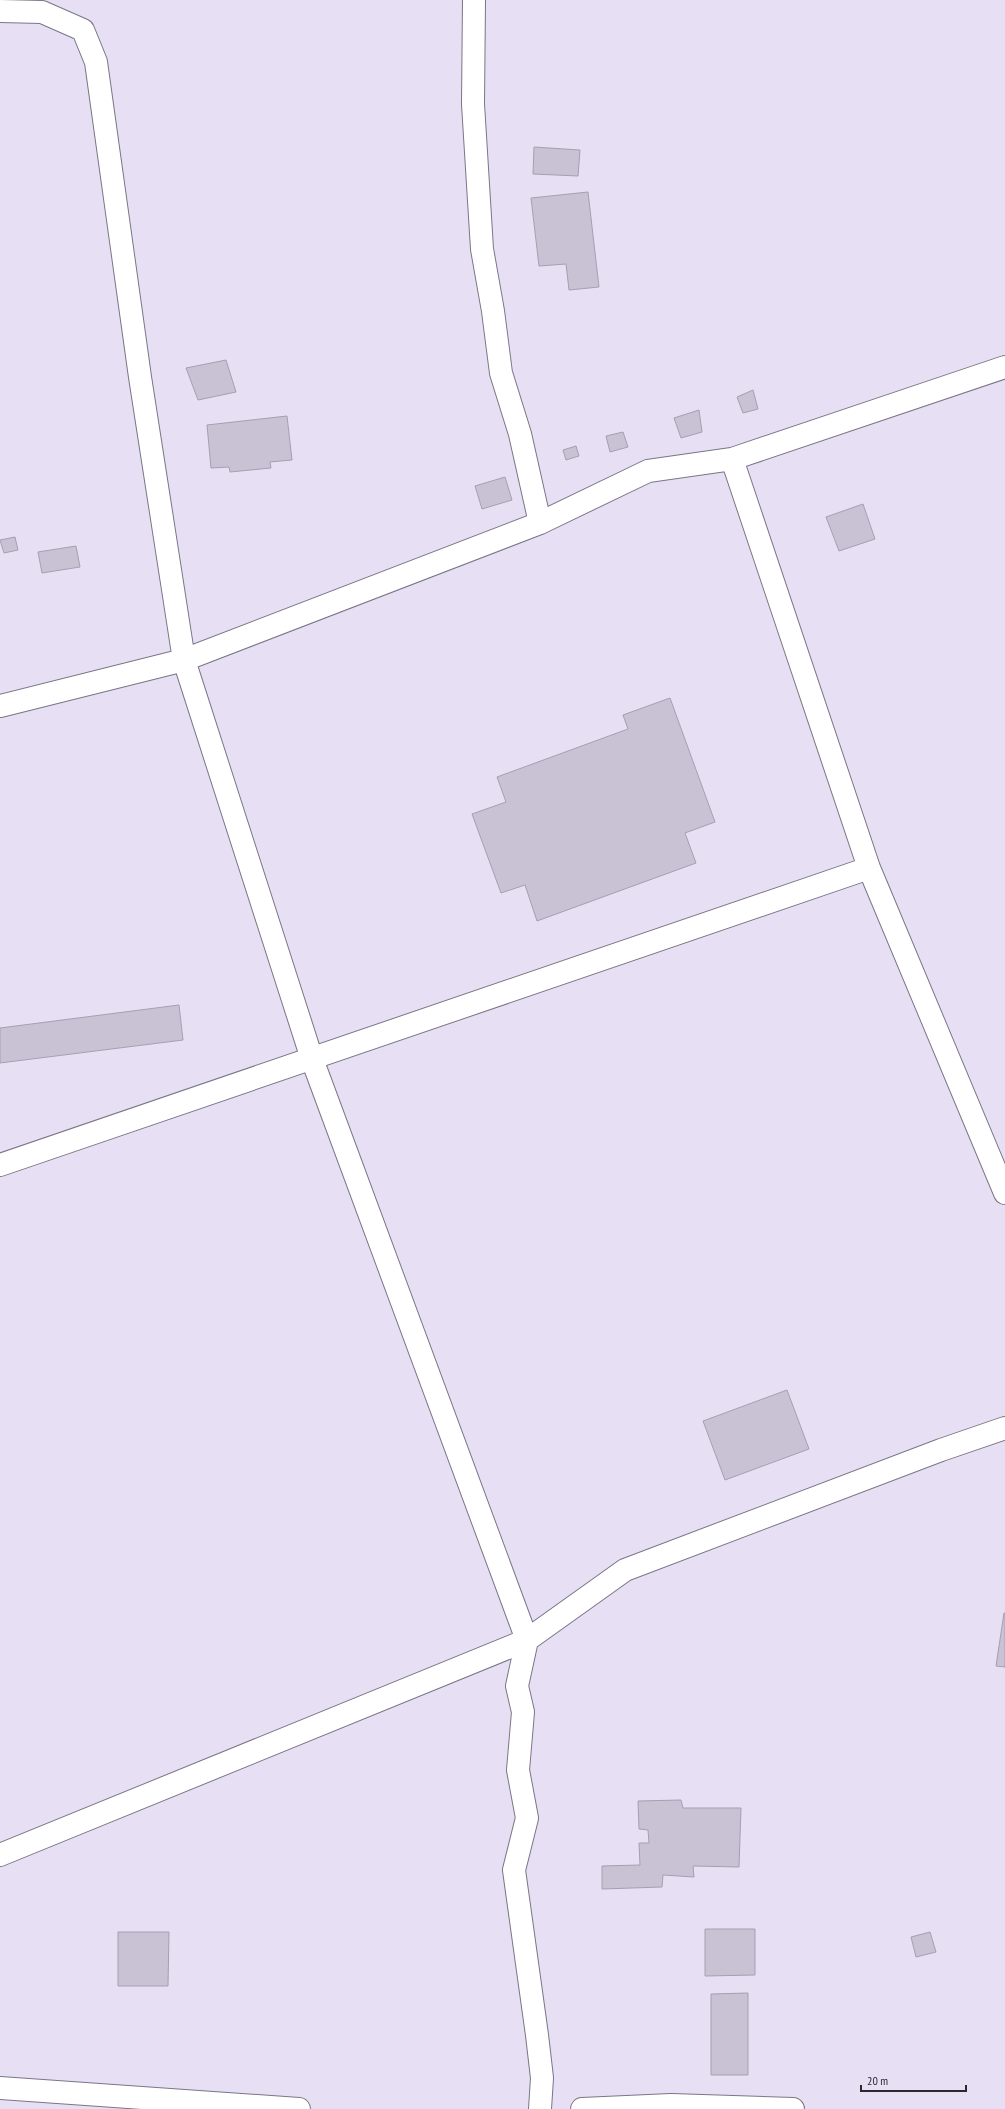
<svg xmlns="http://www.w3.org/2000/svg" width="1005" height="2109" viewBox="0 0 1005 2109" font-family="'PT Sans Narrow',sans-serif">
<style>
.building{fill:#c9c2d5;stroke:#a69fb1}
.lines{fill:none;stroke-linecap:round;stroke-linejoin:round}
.street-casing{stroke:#7b7586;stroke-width:24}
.street{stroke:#fff;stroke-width:22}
</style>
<rect width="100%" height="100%" fill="#e7e0f4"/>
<path class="building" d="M 534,147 L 580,150 L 578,176 L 533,174 Z
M 588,192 L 599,287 L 569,290 L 566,264 L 539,266 L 531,198 Z
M 226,360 L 236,392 L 198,400 L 186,368 Z
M 753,390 L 758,409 L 743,413 L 737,397 Z
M 699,410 L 702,432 L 681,438 L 674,418 Z
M 287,416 L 292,460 L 270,462 L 271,468 L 230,472 L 229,467 L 211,468 L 207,425 Z
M 623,432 L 628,447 L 610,452 L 606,436 Z
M 576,446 L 579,456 L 566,460 L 563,450 Z
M 505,477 L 512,500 L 482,509 L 475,486 Z
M 863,504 L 875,539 L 839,551 L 826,517 Z
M 15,537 L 18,550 L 4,553 L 0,540 Z
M 76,546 L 80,567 L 42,573 L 38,552 Z
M 670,698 L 715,822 L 685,833 L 696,863 L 537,921 L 525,885 L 501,893 L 472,814 L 506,802 L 497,777 L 628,729 L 623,715 Z
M 179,1005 L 183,1040 L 0,1063 L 0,1028 Z
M 787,1390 L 809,1449 L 725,1480 L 703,1421 Z
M 1004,1613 L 1005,1613 L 1005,1667 L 996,1666 Z
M 681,1800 L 683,1808 L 741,1808 L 739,1867 L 693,1866 L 694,1877 L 663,1875 L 662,1887 L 602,1889 L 602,1866 L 640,1865 L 639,1843 L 649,1843 L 648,1830 L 639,1829 L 638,1801 Z
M 705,1929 L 755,1929 L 755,1975 L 705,1976 Z
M 118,1932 L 169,1932 L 168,1986 L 118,1986 Z
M 930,1932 L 936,1952 L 916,1957 L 911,1937 Z
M 748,1993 L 748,2075 L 711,2075 L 711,1994 Z"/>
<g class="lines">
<g class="street-casing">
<path id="street" d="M 474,0 L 473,104 L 482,249 L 493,311 L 501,373 L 520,434 L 540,523
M 0,11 L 42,12 L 83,30 L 96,62 L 140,377 L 184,660 L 312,1059 L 527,1640 L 517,1686 L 523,1712 L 518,1770 L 527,1818 L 514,1870 L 537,2035 L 542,2078 L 540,2109
M 732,459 L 869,868 L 1005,1193
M 0,706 L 184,660 L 540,523 L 648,471 L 732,459 L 1005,367
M 0,1165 L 869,868
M 0,1855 L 527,1640 L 625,1570 L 941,1450 L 1005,1428
M 0,2088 L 299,2109
M 582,2109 L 671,2105 L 793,2109"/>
</g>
<use href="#street" class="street"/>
</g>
<path d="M861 2085v6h105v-6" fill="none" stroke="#2a272e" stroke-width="2"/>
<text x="867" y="2085" font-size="12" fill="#2a272e" stroke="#e7e0f4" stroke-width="3" paint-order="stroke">20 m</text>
</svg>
